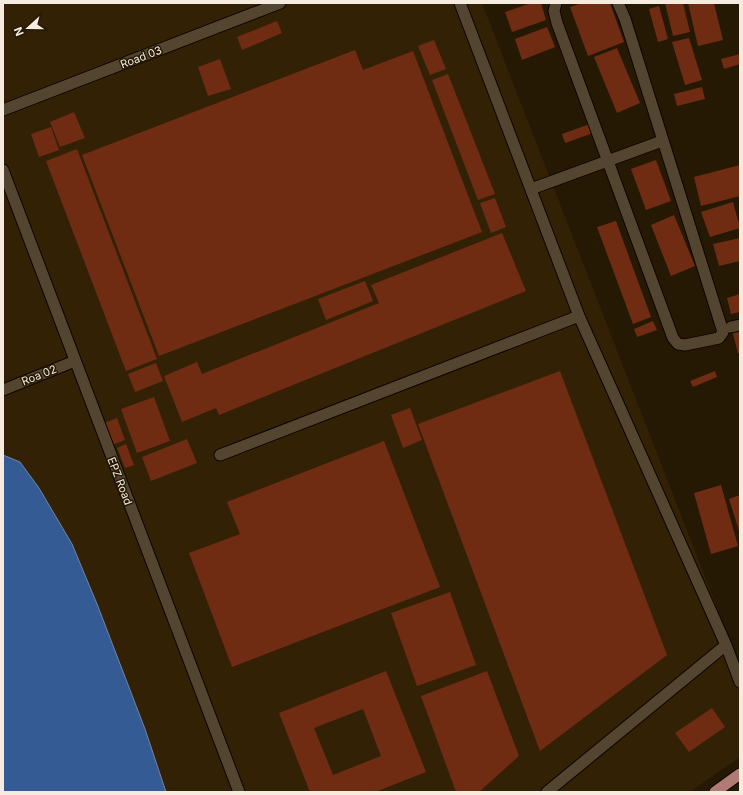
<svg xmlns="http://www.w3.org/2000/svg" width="743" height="795" viewBox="0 0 743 795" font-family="Inter,sans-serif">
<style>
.built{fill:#322104}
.water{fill:#355b94;stroke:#6f86aa}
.building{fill:#702c13;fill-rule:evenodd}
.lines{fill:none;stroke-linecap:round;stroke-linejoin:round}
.minor-casing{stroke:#0e0400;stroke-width:13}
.primary-casing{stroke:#0e0400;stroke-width:13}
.minor{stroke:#53452f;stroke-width:11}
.primary{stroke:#b17b75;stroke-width:11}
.labels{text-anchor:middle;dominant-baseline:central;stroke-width:3;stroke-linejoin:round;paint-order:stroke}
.street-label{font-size:11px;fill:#f5ecdf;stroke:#251904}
</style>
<rect width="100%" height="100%" fill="#251904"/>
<path class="built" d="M 3,3 L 482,3 L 740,667 L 740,757 L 690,792 L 3,792 Z"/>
<path class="water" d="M 3,455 L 20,462 L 39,488 L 72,544 L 97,604 L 145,729 L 166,792 L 3,792 Z"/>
<path class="building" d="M 531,3 L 541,3 L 546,20 L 512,32 L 505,12 Z
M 582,3 L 610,3 L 624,42 L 588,56 L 570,7 Z
M 665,3 L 683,3 L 690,32 L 673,36 Z
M 688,3 L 714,3 L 723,40 L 698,46 Z
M 659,6 L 668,39 L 658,42 L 649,9 Z
M 277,21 L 282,33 L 242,50 L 237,37 Z
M 547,27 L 555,47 L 522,60 L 515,39 Z
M 689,38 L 702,80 L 685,85 L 672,42 Z
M 434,40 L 446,69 L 430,75 L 418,46 Z
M 617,48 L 640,103 L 617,113 L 594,57 Z
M 355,50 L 363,70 L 413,51 L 482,232 L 159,356 L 82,155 Z
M 740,54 L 740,64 L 724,69 L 721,59 Z
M 220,59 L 231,89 L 208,96 L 198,67 Z
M 448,74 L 495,194 L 478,200 L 432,80 Z
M 702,87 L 705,99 L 677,106 L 674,94 Z
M 74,112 L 85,138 L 60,147 L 50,122 Z
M 590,124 L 593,133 L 565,143 L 562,134 Z
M 51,127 L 59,150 L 39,157 L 31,134 Z
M 77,149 L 157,359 L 126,371 L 46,161 Z
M 656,160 L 671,201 L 646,210 L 631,169 Z
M 740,165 L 740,196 L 701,206 L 694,177 Z
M 495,198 L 506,227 L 491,233 L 480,203 Z
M 733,202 L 740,228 L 710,237 L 701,212 Z
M 674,215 L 695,266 L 671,276 L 651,225 Z
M 616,221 L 651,317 L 633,324 L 597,227 Z
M 502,233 L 526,291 L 219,415 L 216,408 L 182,422 L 164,376 L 197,362 L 202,374 L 379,303 L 371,285 Z
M 740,238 L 740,261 L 719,266 L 713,244 Z
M 365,281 L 373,301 L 326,320 L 318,299 Z
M 740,294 L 740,312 L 731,314 L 727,298 Z
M 653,321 L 657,330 L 637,337 L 634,329 Z
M 740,328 L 740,353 L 738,353 L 732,330 Z
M 156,363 L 163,381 L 135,392 L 128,374 Z
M 560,371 L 667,655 L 540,751 L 418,424 Z
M 715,371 L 717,377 L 693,387 L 690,381 Z
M 154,397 L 170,441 L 137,453 L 121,409 Z
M 410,408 L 422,440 L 403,448 L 391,415 Z
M 117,418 L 125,440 L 110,446 L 102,424 Z
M 187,439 L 197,463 L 151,481 L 142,457 Z
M 384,441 L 440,587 L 232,667 L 189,553 L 240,534 L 227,502 Z
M 126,444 L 134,465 L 125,468 L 117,448 Z
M 721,485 L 738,546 L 711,554 L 694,493 Z
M 740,495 L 740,534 L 729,499 Z
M 450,592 L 476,665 L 417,686 L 391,613 Z
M 386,671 L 426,772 L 375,792 L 310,792 L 279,713 ZM 363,709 L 381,756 L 333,775 L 314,728 Z
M 487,671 L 519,756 L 479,792 L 456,792 L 421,696 Z
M 712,708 L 725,727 L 689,752 L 675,733 Z"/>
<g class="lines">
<g class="minor-casing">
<path id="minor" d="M 460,3 L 579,316 L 726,645 L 740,682
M 556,3 L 554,11 L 557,23 L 673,338 L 678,344 L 685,345 L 719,338 L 723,332 L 625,19 L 618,3
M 3,110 L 280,3
M 3,170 L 239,792
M 531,189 L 662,141
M 731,327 L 740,325
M 3,390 L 75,361
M 220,455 L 579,316
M 547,792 L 726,645"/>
</g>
<g class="primary-casing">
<path id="primary" d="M 715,792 L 740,774"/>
</g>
<use href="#minor" class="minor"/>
<use href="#primary" class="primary"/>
</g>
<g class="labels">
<g class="street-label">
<text transform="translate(141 57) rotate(-21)">Road 03</text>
<text transform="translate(39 375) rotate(-22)">Roa 02</text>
<text transform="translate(120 481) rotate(69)">EPZ Road</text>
</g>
</g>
<rect width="743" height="795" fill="none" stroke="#f5ecdf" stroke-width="8"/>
<g transform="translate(28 28) rotate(249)" stroke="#251904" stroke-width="3" paint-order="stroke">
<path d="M0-3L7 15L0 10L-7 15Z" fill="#f5ecdf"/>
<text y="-6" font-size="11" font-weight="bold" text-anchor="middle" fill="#f5ecdf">N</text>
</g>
</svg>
